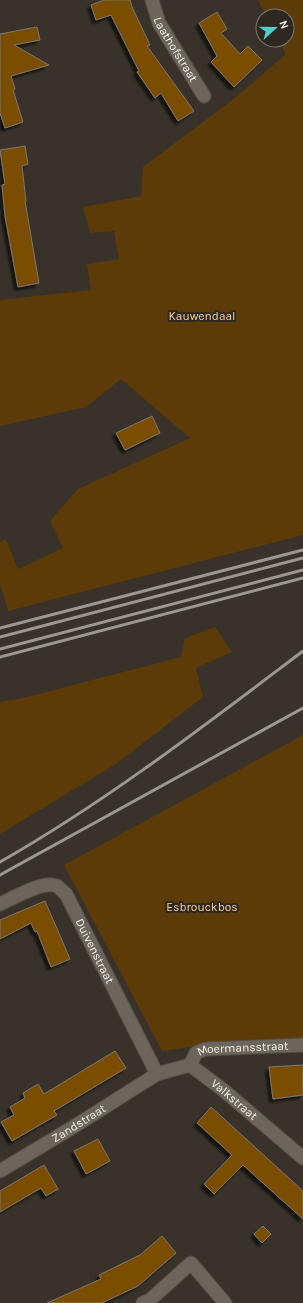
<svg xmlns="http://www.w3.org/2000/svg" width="303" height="1303" viewBox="0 0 303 1303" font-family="Karla,sans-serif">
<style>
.green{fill:#5c3b08}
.building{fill:#7a4e00;stroke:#7f776f;filter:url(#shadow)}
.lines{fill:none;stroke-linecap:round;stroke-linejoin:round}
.street-casing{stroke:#544e48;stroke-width:15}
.street{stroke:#6c655c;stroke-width:13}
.rail{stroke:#9c9791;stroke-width:3}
.labels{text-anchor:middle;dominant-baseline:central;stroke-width:4;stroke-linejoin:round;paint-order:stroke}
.street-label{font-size:12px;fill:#f8f4ef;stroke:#2e2821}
.park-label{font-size:12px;fill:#fad2a2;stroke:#2e2821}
</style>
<defs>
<filter id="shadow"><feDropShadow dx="-3.5" dy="3.5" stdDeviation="1" flood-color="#0009"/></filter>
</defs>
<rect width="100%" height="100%" fill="#38322a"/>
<path class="green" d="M 258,0 L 303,0 L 303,535 L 8,611 L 0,584 L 0,542 L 6,539 L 18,569 L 63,548 L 50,521 L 78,489 L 190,438 L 121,379 L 86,407 L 0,426 L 0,300 L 91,290 L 87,264 L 119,259 L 114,231 L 90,233 L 83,207 L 141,196 L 143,167 L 231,101 L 285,55 L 285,53 L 279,40 L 287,40 L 287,16 L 266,16 Z
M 215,627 L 232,652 L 196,668 L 203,697 L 116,764 L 0,834 L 0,702 L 27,697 L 181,657 L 185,638 Z
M 303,735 L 303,1038 L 197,1046 L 162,1051 L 64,865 Z"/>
<path class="building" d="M 104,0 L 130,0 L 132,7 L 150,45 L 147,46 L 194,111 L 178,121 L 161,93 L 155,98 L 137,72 L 139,71 L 111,15 L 96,20 L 91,5 Z
M 217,12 L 227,29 L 221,33 L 240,54 L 248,46 L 262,60 L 234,87 L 211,62 L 217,56 L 199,23 Z
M 37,27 L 40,40 L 14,45 L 49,65 L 11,76 L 15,89 L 13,90 L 23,122 L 5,128 L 0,113 L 0,34 Z
M 25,146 L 28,164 L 22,166 L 26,201 L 25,201 L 39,283 L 18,287 L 5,216 L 2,185 L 5,184 L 0,150 Z
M 152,416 L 160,433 L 125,450 L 116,433 Z
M 45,901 L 70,959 L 51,967 L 37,931 L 35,932 L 31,923 L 0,939 L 0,920 Z
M 115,1051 L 126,1068 L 54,1111 L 57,1115 L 12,1141 L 1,1122 L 14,1115 L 10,1107 L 25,1098 L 23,1093 L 38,1084 L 44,1094 Z
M 303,1065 L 303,1095 L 273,1099 L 269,1067 Z
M 211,1107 L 303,1191 L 303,1219 L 243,1165 L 214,1194 L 204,1184 L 232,1155 L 197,1123 Z
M 98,1139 L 110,1161 L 86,1174 L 74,1151 Z
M 44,1165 L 58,1189 L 46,1196 L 41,1188 L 0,1212 L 0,1191 Z
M 263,1226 L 271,1234 L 262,1243 L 254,1234 Z
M 162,1236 L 176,1253 L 138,1286 L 102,1303 L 47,1303 L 101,1279 L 99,1275 L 140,1255 Z"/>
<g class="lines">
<g class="street-casing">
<g id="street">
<path id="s1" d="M 152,0 L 159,23 L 204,96"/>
<path id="s2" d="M 0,904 C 14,898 43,880 57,886 C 60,888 63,892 66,894 L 157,1074"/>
<path id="s3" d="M 190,1065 L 196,1053 L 205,1049 L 303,1045"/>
<path id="s4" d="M 0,1171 L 70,1129 L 157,1074 L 190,1065 L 222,1089 L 303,1158"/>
<path d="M 143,1303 L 150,1300 L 191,1263 L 225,1303"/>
</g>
</g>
<use href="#street" class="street"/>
<path class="rail" d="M 0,628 L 303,550
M 0,637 L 303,558
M 0,649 L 303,570
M 0,657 L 303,578
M 0,862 C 107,801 205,725 303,651
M 0,875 L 303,708"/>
</g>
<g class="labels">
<g class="street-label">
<text stroke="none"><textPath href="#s1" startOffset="55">Laathofstraat</textPath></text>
<text stroke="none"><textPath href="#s2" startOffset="137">Duivenstraat</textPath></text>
<text stroke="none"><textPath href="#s3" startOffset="61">Moermansstraat</textPath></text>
<text stroke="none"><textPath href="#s4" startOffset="275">Valkstraat</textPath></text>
<text stroke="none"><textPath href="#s4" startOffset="92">Zandstraat</textPath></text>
</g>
<g class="park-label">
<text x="202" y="316">Kauwendaal</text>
<text x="202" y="907">Esbrouckbos</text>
</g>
</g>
<g transform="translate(275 28) rotate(69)"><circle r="19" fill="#2e2821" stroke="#7f7a73"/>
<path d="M0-3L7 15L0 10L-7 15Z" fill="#53cdca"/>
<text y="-6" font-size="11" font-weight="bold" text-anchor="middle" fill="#f8f4ef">N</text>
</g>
</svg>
